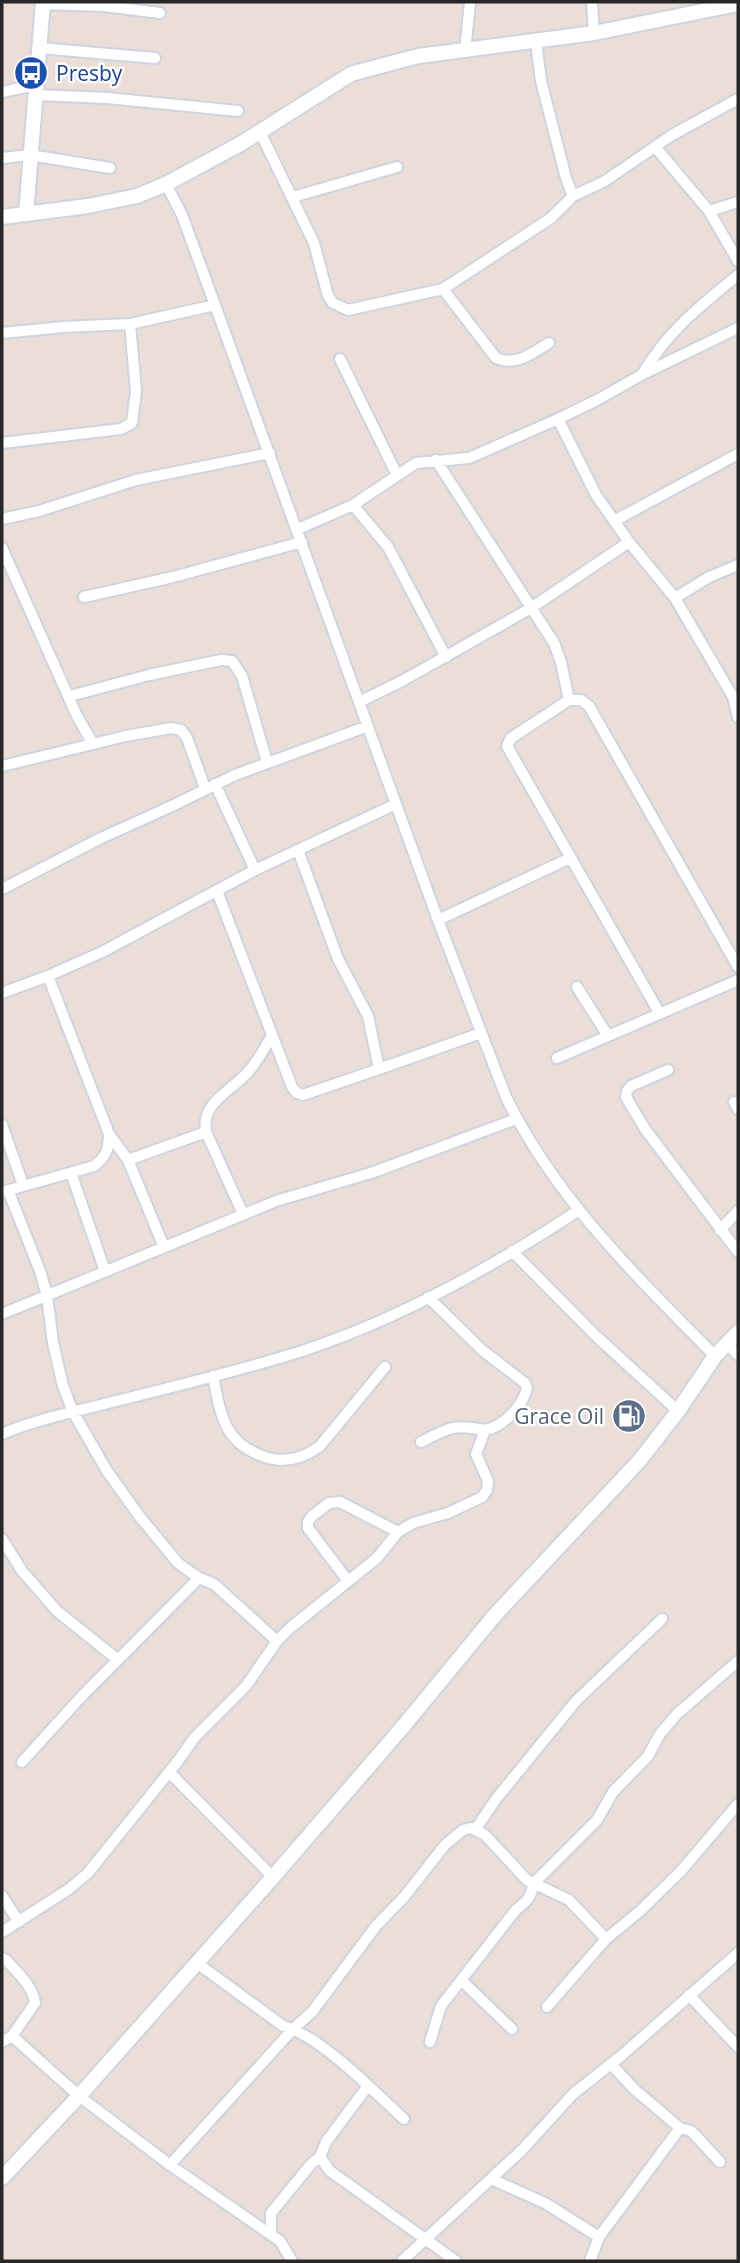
<svg xmlns="http://www.w3.org/2000/svg" width="740" height="2263" viewBox="0 0 740 2263" font-family="'Open Sans',sans-serif">
<style>
.lines{fill:none;stroke-linecap:round;stroke-linejoin:round}
.street-casing{stroke:#ccd5e2;stroke-width:14}
.secondary-casing{stroke:#ccd5e2;stroke-width:18}
.street{stroke:#fff;stroke-width:10}
.secondary{stroke:#fff;stroke-width:14}
.labels{text-anchor:middle;dominant-baseline:central;stroke-width:5;stroke-linejoin:round;paint-order:stroke}
.transit-label{font-size:21px;fill:#164399;stroke:#fff;text-anchor:start}
.service-label{font-size:21px;fill:#4e5e75;stroke:#fff;text-anchor:end}
</style>
<rect width="100%" height="100%" fill="#ebded6"/>
<g class="lines">
<g class="street-casing">
<path id="street" d="M 592,2 L 594,33
M 43,4 L 104,6 L 160,13
M 536,42 L 541,81 L 566,178 L 573,196
M 39,48 L 155,58
M 465,51 L 470,2
M 2,92 L 36,85
M 36,95 L 107,98 L 238,111
M 260,132 L 314,243 L 328,296 L 333,303 L 348,310 L 443,289 L 551,218 L 573,196 L 605,181 L 672,135 L 738,99
M 656,148 L 709,211 L 738,261
M 2,158 L 30,155 L 110,168
M 166,184 L 182,215 L 215,305 L 438,920 L 506,1097 C 555,1198 637,1277 715,1356
M 293,197 L 397,167
M 709,211 L 738,202
M 443,289 L 496,358 C 516,367 532,353 549,343
M 2,333 L 63,327 L 130,324 L 215,305
M 340,359 L 397,475
M 643,373 C 669,330 700,306 738,275
M 558,419 L 596,495 L 629,542 L 675,598 L 733,697 L 738,717
M 2,443 L 121,429 L 132,423 L 136,391 L 130,324
M 436,460 L 554,643 L 561,662 L 569,700
M 353,505 L 388,547 L 446,657
M 2,519 L 39,511 L 136,480 L 270,453
M 614,521 L 738,454
M 298,529 L 353,505 L 416,463 L 469,458 L 558,419 L 599,399 L 643,374 L 738,328
M 2,548 L 77,716 L 93,744
M 84,597 L 173,577 L 302,542
M 675,598 L 709,577 L 738,565
M 70,696 L 149,675 L 221,660 L 232,661 L 242,676 L 267,762
M 359,702 L 402,681 L 531,608 L 629,542
M 2,766 L 126,736 L 171,728 L 181,730 L 187,738 L 205,788
M 215,784 L 255,870
M 298,850 L 338,959 L 368,1016 L 379,1069 L 481,1033
M 2,889 L 99,839 L 174,805 L 235,775 L 368,726
M 217,891 L 292,1087 L 297,1093 L 303,1095 L 379,1069
M 438,920 L 570,858
M 577,987 L 608,1036
M 2,993 L 48,976 L 102,952 L 255,870 L 396,804
M 660,1014 L 507,746 L 511,738 L 569,700 L 581,700 L 589,706 L 738,967
M 557,1058 L 738,980
M 668,1070 L 631,1086 L 627,1091 L 626,1097 L 645,1129 L 738,1252
M 734,1102 L 738,1109
M 2,1125 L 23,1185
M 109,1134 L 128,1160 L 164,1247
M 128,1160 L 206,1132
M 71,1173 L 105,1271
M 8,1190 L 40,1271 L 47,1295 L 53,1343 L 63,1386 L 73,1412 L 107,1471 L 140,1517 L 178,1563 L 199,1578 L 214,1584 L 277,1641
M 2,1192 L 94,1166 C 106,1157 109,1149 109,1134 L 48,976
M 243,1214 L 206,1132 C 201,1101 231,1092 248,1072 C 258,1061 265,1048 272,1035
M 720,1230 L 738,1211
M 512,1251 L 595,1335 L 678,1411
M 2,1314 L 276,1201 L 374,1172 L 516,1119
M 727,1344 L 738,1355
M 213,1376 C 221,1417 224,1444 268,1458 C 287,1463 304,1458 320,1446 L 385,1367
M 2,1434 C 35,1420 69,1413 104,1404 C 169,1388 235,1372 299,1352 C 398,1320 493,1267 579,1210
M 421,1442 C 450,1427 453,1424 485,1430
M 2,1539 L 22,1571 L 57,1611 L 118,1660
M 348,1581 L 308,1528 L 308,1522 L 311,1517 L 329,1503 L 340,1502 L 398,1532
M 22,1762 L 82,1696 L 199,1578
M 169,1772 L 273,1877
M 475,1830 L 496,1799 L 576,1701 L 662,1619
M 2,1896 L 19,1922
M 2,1932 L 69,1889 L 88,1873 L 178,1761 L 195,1737 L 246,1686 L 277,1641 L 290,1628 L 377,1558 L 398,1532 L 413,1523 L 448,1513 L 482,1497 L 487,1490 L 488,1481 L 476,1454 L 485,1430 C 503,1427 523,1406 527,1388 L 525,1383 L 482,1350 L 428,1297
M 2,1958 L 6,1960 C 17,1972 33,1986 35,2003 L 12,2036
M 197,1963 L 283,2026 C 321,2036 374,2092 404,2119
M 462,1981 L 512,2029
M 689,1995 L 738,2047
M 547,2007 L 606,1939 L 640,1911 L 681,1871 L 738,1804
M 2,2042 L 12,2036 L 79,2096 L 170,2165 L 280,2241 L 292,2261
M 430,2042 L 441,2006 L 515,1911 C 525,1902 532,1898 533,1884 L 597,1820 L 613,1792 L 648,1756 L 660,1734 L 677,1714 L 738,1661
M 611,2064 L 634,2089 L 680,2128 L 691,2131 L 696,2136 L 720,2162
M 320,2157 L 330,2171 L 456,2261
M 170,2165 L 293,2029 L 312,2012 L 376,1926 L 404,1897 L 445,1845 L 463,1830 L 471,1828 L 485,1835 L 527,1880 L 569,1900 L 606,1939
M 491,2179 L 545,2203 L 599,2237
M 271,2235 L 271,2213 L 312,2163 L 320,2157 L 326,2142 L 367,2087
M 402,2261 L 522,2150 L 573,2094 L 621,2056 L 738,1953
M 590,2261 L 599,2237 L 680,2128"/>
</g>
<g class="secondary-casing">
<path id="secondary" d="M 26,214 L 43,2
M 2,217 L 88,206 L 137,196 L 166,184 L 242,143 L 351,74 L 380,66 L 419,56 L 594,33 L 738,4
M 2,2178 L 79,2096 L 273,1877 L 401,1729 L 495,1615 L 640,1460 L 678,1411 L 715,1356 L 738,1332"/>
</g>
<use href="#street" class="street"/>
<use href="#secondary" class="secondary"/>
</g>
<defs>
<g id="bus-disc" transform="scale(1.75)"><circle r="9.5" fill="#1a4fb4" stroke="#fff"/><path d="M-5-6H5V4H4V6H2V4H-2V6H-4V4H-5ZM-3.5-4V0h7V-4ZM-3.5 1.2v1.5H-2V1.2ZM2 1.2v1.5H3.5V1.2Z" fill="#fff"/></g>
<g id="fuel-disc" transform="scale(1.75)"><circle r="9.5" fill="#5c6f8a" stroke="#fff"/><path d="M-5.5-6h7V0h2V4h1.3V-2.5L3-4.5l.8-.8L6-3V5H2.5V1h-1V6h-7ZM-4.2-4.7v3.2H.2V-4.7Z" fill="#fff"/></g>
</defs>
<g fill-rule="evenodd">
<use href="#bus-disc" x="31" y="73"/>
<use href="#fuel-disc" x="629" y="1416"/>
</g>
<g class="labels">
<g class="transit-label">
<text x="56" y="73">Presby</text>
</g>
<g class="service-label">
<text x="604" y="1416">Grace Oil</text>
</g>
</g>
<rect width="740" height="2263" fill="none" stroke="#272727" stroke-width="7"/>
</svg>
